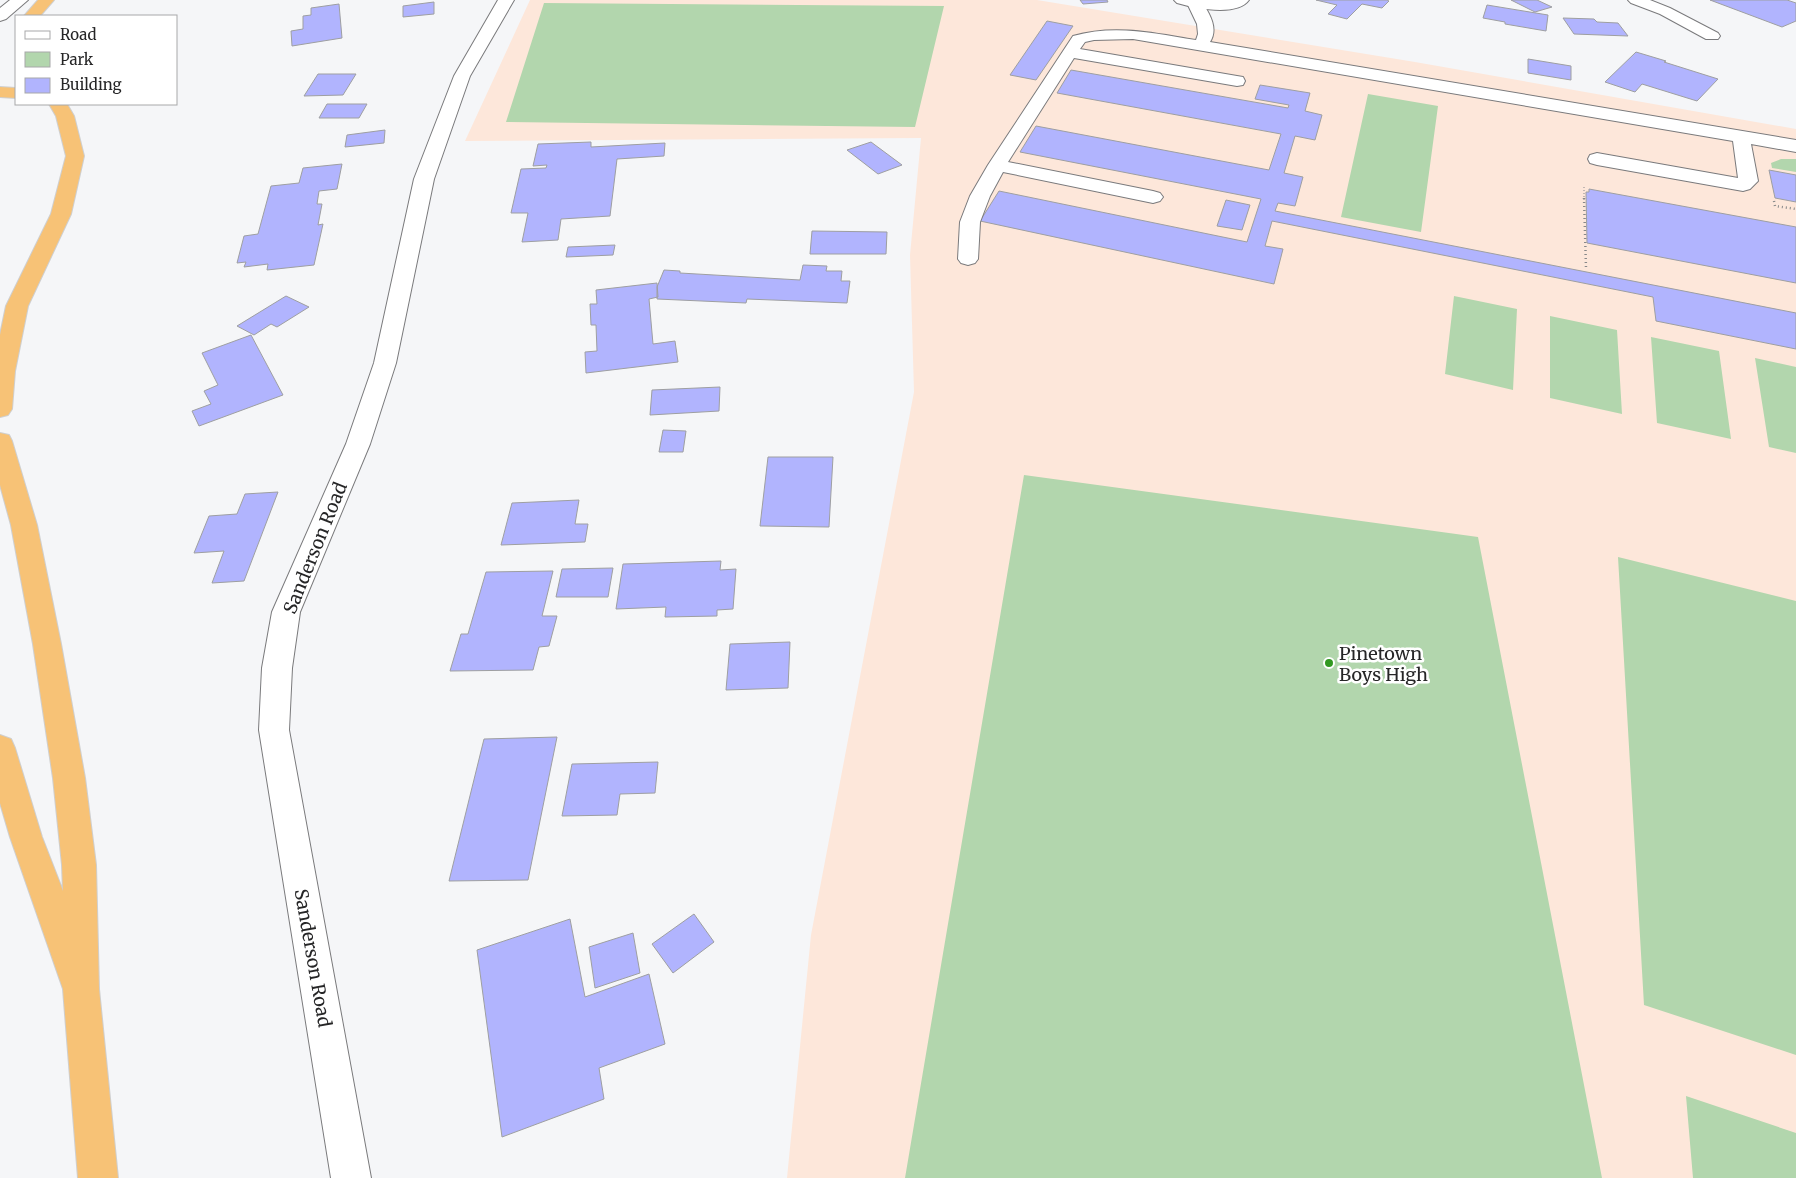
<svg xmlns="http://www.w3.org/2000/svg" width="1796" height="1178" viewBox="0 0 1796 1178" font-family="Merriweather,serif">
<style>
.education{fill:#fde7da}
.green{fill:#b2d6ad}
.building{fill:#b1b4fe;stroke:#9e9fa1}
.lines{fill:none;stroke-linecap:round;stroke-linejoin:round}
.lane-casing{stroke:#7a7a7c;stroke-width:2}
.street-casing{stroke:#7a7a7c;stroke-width:2}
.secondary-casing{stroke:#7a7a7c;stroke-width:2}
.highway-casing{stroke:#cfcfcf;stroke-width:2}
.path-far1{stroke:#878889;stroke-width:2;stroke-dasharray:0.5 2.5;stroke-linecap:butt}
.path{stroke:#878889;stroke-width:2.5;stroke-dasharray:1 3;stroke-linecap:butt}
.lane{fill:#fff;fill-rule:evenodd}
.street{fill:#fff;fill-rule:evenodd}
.secondary{fill:#fff;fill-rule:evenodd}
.highway{fill:#f7c276;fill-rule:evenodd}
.poi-dot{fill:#319820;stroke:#fff;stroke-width:2}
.labels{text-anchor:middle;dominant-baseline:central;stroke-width:5;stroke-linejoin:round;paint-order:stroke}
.street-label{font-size:18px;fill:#262627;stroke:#fff}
.poi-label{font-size:18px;fill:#262627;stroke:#fff;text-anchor:start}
</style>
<rect width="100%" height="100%" fill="#f5f6f8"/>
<path class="education" d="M 530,0 L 1037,0 L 1415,62 L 1796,129 L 1796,1178 L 787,1178 L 811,935 L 914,392 L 910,255 L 921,138 L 465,141 Z"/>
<path class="green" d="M 544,3 L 944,6 L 915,127 L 506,122 Z
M 1368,94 L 1438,106 L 1421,232 L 1341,217 Z
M 1781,159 L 1796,159 L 1796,172 L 1772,168 L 1771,163 Z
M 1454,296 L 1517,309 L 1513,390 L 1445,374 Z
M 1550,316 L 1617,330 L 1622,414 L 1550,398 Z
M 1651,337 L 1719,351 L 1731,439 L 1657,423 Z
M 1755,358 L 1796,367 L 1796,453 L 1769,447 Z
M 1024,475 L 1478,537 L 1602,1178 L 905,1178 Z
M 1618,557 L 1796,601 L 1796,1055 L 1644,1005 Z
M 1686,1096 L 1796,1133 L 1796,1178 L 1693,1178 Z"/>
<path class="building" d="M 1080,0 L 1107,0 L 1108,2 L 1083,4 Z
M 1316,0 L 1387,0 L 1389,1 L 1382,8 L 1362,4 L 1347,19 L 1328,14 L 1337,5 Z
M 1511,0 L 1537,0 L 1552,7 L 1535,12 Z
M 1710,0 L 1787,0 L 1796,3 L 1796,21 L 1782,27 Z
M 434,2 L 434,14 L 403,17 L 403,6 Z
M 339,4 L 342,38 L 292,46 L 291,31 L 303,29 L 303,16 L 311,15 L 311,8 Z
M 1487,5 L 1548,15 L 1546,31 L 1505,24 L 1505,22 L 1483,18 Z
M 1563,18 L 1594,19 L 1597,22 L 1618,23 L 1628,36 L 1574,34 Z
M 1047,21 L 1073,26 L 1036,80 L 1010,75 Z
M 1636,52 L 1666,61 L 1664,62 L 1718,79 L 1697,101 L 1642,84 L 1635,92 L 1605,82 Z
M 1528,59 L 1571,66 L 1571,80 L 1528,73 Z
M 1071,70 L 1288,108 L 1289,105 L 1255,99 L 1260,85 L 1310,93 L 1305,111 L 1322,115 L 1315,140 L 1295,136 L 1284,173 L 1303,177 L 1295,206 L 1278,203 L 1275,211 L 1796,313 L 1796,349 L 1656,321 L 1653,297 L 1272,221 L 1265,246 L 1283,249 L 1274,284 L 980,221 L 999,191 L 1247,242 L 1261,199 L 1020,152 L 1036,126 L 1269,170 L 1281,134 L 1057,93 Z
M 318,74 L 356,74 L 343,95 L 304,96 Z
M 327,104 L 367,104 L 359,118 L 319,118 Z
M 385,130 L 384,143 L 345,147 L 347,135 Z
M 591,142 L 591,147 L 665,143 L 664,156 L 617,159 L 610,216 L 561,219 L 558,240 L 522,242 L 528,213 L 511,213 L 521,169 L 546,168 L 547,165 L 533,166 L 538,144 Z
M 871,142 L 902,165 L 878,174 L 847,150 Z
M 342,164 L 337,189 L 319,191 L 317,204 L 322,204 L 318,225 L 323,224 L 314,265 L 267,270 L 268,264 L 244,267 L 246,262 L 237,263 L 244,236 L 258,234 L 271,186 L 299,183 L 303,168 Z
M 1769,170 L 1796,175 L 1796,202 L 1775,198 Z
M 1589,189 L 1796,227 L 1796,283 L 1587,243 L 1586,192 L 1589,192 Z
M 1226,200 L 1250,205 L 1242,230 L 1217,226 Z
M 812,231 L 887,232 L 886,254 L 810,254 Z
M 615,245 L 613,255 L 566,257 L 568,247 Z
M 803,265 L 827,266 L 826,271 L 842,271 L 841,281 L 850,281 L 847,303 L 747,299 L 746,303 L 657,299 L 657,287 L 664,270 L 680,271 L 680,273 L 800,280 Z
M 657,283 L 658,297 L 649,299 L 653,344 L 675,341 L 678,362 L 586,373 L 585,352 L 597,351 L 596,325 L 591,325 L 590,304 L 597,304 L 596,290 Z
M 286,296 L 309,307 L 277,327 L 271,324 L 254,335 L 237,326 Z
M 251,335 L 283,395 L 199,426 L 192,411 L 211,404 L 204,391 L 218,385 L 202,353 Z
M 720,387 L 719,411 L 650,415 L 652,390 Z
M 663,430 L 686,431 L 683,452 L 659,452 Z
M 768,457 L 833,457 L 829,527 L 760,526 Z
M 278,492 L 244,581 L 212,583 L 224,551 L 194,553 L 209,516 L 237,514 L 245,494 Z
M 579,500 L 575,524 L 588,524 L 585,542 L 501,545 L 512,503 Z
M 721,561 L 720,570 L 736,569 L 733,609 L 717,610 L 717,616 L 665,617 L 666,607 L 616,609 L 623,564 Z
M 613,568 L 608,597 L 556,597 L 562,569 Z
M 553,571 L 542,616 L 557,616 L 549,646 L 539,647 L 533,670 L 450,671 L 461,634 L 468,634 L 486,572 Z
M 790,642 L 788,688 L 726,690 L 730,644 Z
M 557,737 L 528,880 L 449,881 L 484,739 Z
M 658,762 L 655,793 L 620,794 L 617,815 L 562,816 L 572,764 Z
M 694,914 L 714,942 L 673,973 L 652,944 Z
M 570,919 L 585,997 L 649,974 L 665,1044 L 599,1068 L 604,1099 L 502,1137 L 477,950 Z
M 633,933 L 640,973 L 595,988 L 589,947 Z"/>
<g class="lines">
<g class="lane-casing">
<path id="lane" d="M 1189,0 L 1201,0 C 1209,13 1219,28 1210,42 L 1796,140 L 1796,152 L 1751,144 L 1758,181 L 1750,189 L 1743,191 L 1597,165 L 1590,163 L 1588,159 L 1590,155 L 1597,153 L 1738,178 L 1733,141 L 1133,39 L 1094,40 L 1085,42 L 1080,49 L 1237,76 L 1243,77 L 1245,81 L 1243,85 L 1237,86 L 1074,58 L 1008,162 L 1153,191 L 1160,193 L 1163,197 L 1160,201 L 1153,203 L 1003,172 L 990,196 L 980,222 L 978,259 L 975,263 L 968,265 L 961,263 L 958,259 L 960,222 L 970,196 L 988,165 L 1073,36 C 1114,24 1154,33 1196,40 L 1198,34 L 1197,24 L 1187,3 Z"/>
</g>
<g class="street-casing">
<path id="street" d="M 498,0 L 514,0 L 470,76 L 434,179 L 396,363 L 370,444 L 300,612 L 292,668 L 289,730 L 371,1178 L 331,1178 L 259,730 L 262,668 L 272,612 L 346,444 L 374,363 L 414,179 L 454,76 Z
M 1174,0 L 1249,0 C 1237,17 1194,8 1177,3 Z
M 1628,0 L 1650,0 L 1670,8 L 1718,33 L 1720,36 L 1718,39 L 1706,39 L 1660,14 L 1631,3 Z"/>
</g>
<g class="secondary-casing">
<path id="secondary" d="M 10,0 L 28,0 L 6,19 L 0,21 L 0,8 Z"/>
</g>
<g class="highway-casing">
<path id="highway" d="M 38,0 L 54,0 L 40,16 L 24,16 Z
M 0,87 L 16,88 L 16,98 L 0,97 Z
M 49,104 L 67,104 L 74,116 L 84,156 L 71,214 L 28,306 L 15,371 L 12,409 L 8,415 L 0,417 L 0,335 L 6,306 L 51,214 L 66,156 L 56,116 Z
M 0,433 L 9,435 L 12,441 L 37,525 L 61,644 L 85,778 L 96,865 L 99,989 L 118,1178 L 78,1178 L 63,989 L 10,837 L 0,803 L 0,735 L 11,739 L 15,748 L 42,837 L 63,891 L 62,865 L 53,778 L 33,644 L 11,525 L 0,485 Z"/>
</g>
<path class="path-far1" d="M 1584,187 L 1584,200"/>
<path class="path" d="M 1584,198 L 1586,268
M 1774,201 L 1775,206 L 1796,209"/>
<use href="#lane" class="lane"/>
<use href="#street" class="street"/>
<use href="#secondary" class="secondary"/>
<use href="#highway" class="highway"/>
</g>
<circle class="poi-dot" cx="1329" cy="663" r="5"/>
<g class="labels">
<g class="street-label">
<text transform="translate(315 548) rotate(-68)">Sanderson Road</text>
<text transform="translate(313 958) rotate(80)">Sanderson Road</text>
</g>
<g class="poi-label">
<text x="1339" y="653">Pinetown<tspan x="1339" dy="21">Boys High</tspan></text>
</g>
</g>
<rect x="15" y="15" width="162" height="90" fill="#ffffff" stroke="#a8a8a9"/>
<rect x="25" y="31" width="25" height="8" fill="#ffffff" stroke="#a8a8a9"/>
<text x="60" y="40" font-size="15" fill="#262627">Road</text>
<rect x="25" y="52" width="25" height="15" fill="#b2d6ad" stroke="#a8a8a9"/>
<text x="60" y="65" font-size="15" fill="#262627">Park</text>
<rect x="25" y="78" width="25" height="15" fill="#b1b4fe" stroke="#a8a8a9"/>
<text x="60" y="90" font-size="15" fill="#262627">Building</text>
</svg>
